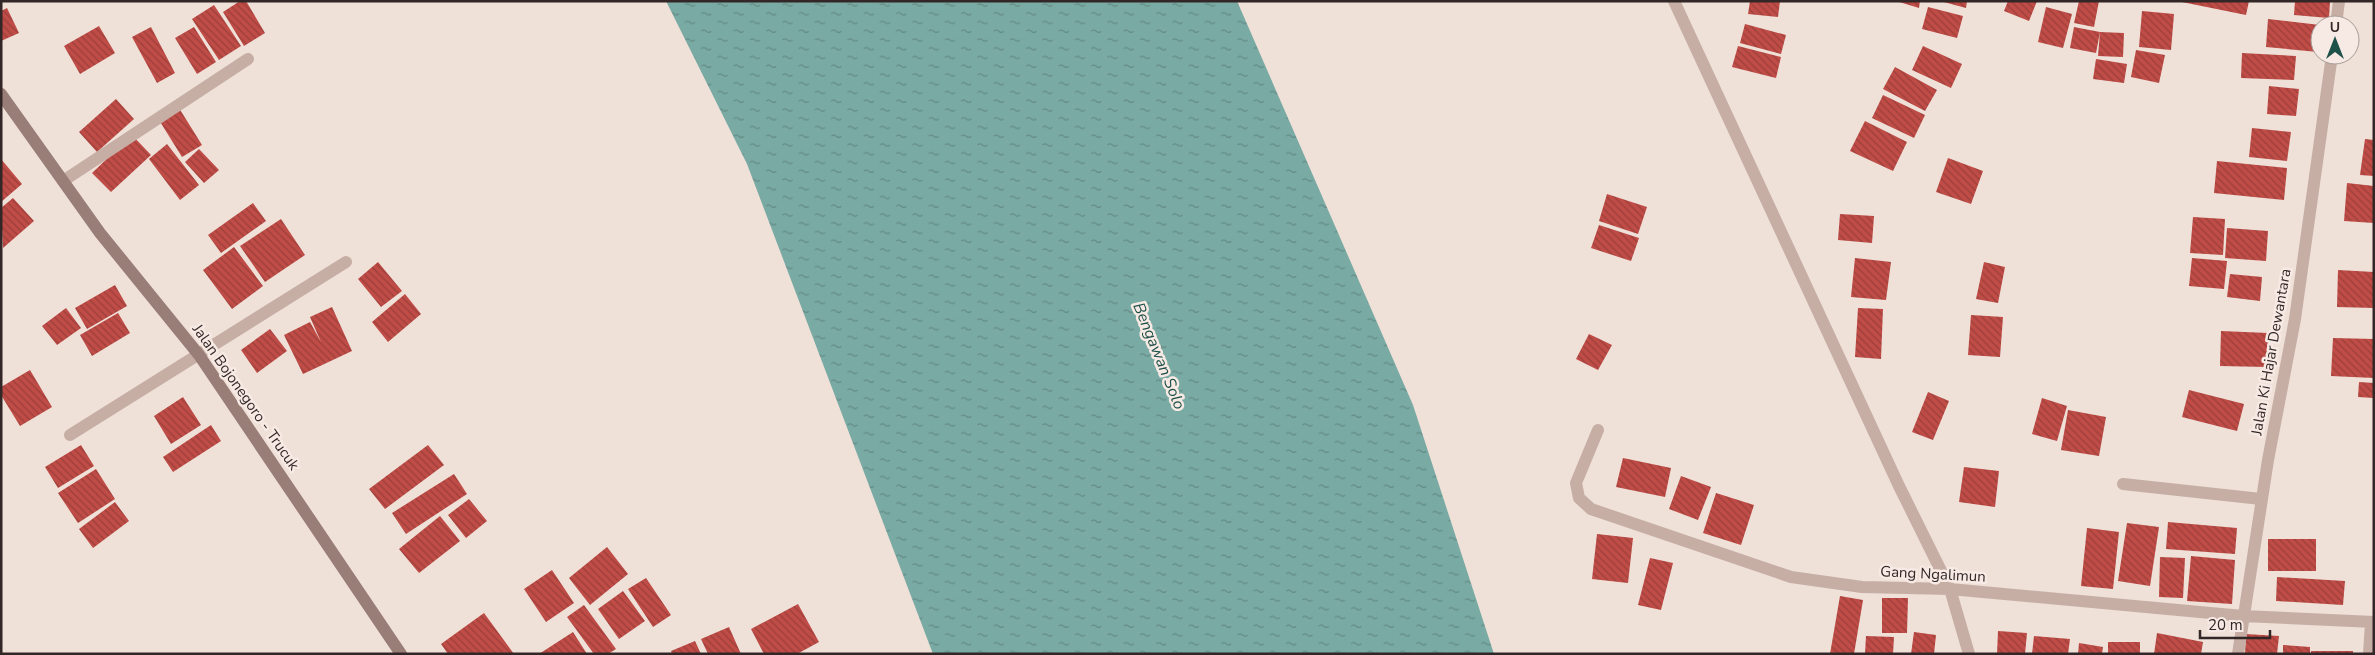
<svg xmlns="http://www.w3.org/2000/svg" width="2375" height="655" viewBox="0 0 2375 655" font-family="'Nunito Sans',sans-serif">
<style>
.water{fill:url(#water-ripples)}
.building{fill:url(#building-back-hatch)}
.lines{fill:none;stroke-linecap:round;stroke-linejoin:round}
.street{stroke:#c6aea5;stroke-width:12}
.secondary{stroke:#997d77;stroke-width:12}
.labels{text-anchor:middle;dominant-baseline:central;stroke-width:5;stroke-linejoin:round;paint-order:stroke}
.street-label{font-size:15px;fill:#322726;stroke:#f7eae4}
.water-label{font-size:16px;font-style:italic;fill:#1e514a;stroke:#f7eae4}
</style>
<defs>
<pattern id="water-ripples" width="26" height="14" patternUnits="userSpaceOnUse" patternTransform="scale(1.25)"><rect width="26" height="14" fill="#79aaa3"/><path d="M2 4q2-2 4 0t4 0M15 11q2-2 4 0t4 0" fill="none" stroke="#648a85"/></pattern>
<pattern id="building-back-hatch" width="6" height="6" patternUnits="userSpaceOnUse" patternTransform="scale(1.25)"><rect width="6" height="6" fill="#bf4c46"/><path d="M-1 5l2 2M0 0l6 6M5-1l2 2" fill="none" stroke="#9c3f3a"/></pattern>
</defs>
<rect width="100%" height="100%" fill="#efe0d8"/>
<path class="water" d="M 666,1 L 1237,1 L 1413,405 L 1494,654 L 933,654 L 747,164 Z"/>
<path class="building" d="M 240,1 L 246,1 L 265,33 L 244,46 L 223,12 Z
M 1750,1 L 1780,1 L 1778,17 L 1748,14 Z
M 1896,1 L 1920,1 L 1919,8 Z
M 1940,1 L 1967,1 L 1966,8 Z
M 2008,1 L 2037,1 L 2029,21 L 2004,11 Z
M 2079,1 L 2099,1 L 2094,27 L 2074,23 Z
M 2177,1 L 2249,1 L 2246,15 Z
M 2295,1 L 2330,1 L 2329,18 L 2294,15 Z
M 214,5 L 241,46 L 219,60 L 192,19 Z
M 1928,7 L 1963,16 L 1957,38 L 1922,29 Z
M 2046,7 L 2072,14 L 2063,48 L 2038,42 Z
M 7,8 L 19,33 L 1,41 L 1,11 Z
M 2142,11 L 2174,14 L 2171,50 L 2139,47 Z
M 2268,19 L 2320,25 L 2318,52 L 2266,47 Z
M 1745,24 L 1786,35 L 1781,54 L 1740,43 Z
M 99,26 L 115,53 L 80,74 L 64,46 Z
M 151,27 L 175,73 L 157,83 L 132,37 Z
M 194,27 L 216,62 L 197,74 L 175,38 Z
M 2074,27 L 2100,32 L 2096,53 L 2070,48 Z
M 2100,32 L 2124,33 L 2123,57 L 2098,56 Z
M 1738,46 L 1781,57 L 1776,78 L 1732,67 Z
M 1923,46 L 1962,64 L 1951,88 L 1912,70 Z
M 2136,50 L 2165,55 L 2159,83 L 2131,77 Z
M 2242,53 L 2296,56 L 2294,80 L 2241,78 Z
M 2096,59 L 2127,64 L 2124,83 L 2093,79 Z
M 1895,67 L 1937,90 L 1925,111 L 1883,89 Z
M 2269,86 L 2299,89 L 2296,116 L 2267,114 Z
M 1883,95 L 1925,115 L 1914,138 L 1872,118 Z
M 116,99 L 134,119 L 97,152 L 79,132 Z
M 179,108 L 202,145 L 182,157 L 159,120 Z
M 1865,121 L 1907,142 L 1893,171 L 1850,151 Z
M 2252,128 L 2291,132 L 2287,161 L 2249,157 Z
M 132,135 L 151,155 L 111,192 L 92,173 Z
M 2365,139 L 2374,140 L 2374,176 L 2360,175 Z
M 167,144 L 199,185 L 180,200 L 149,159 Z
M 199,149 L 219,170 L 204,183 L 185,162 Z
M 1948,158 L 1983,171 L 1971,204 L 1936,192 Z
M 1,159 L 22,184 L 1,202 Z
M 2217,161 L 2287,168 L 2284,200 L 2214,193 Z
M 2347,183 L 2374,186 L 2374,223 L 2344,221 Z
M 1607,194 L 1647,207 L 1638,234 L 1599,221 Z
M 13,198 L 34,221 L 3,248 L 1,208 Z
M 253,203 L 266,221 L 221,253 L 208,235 Z
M 1840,214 L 1874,216 L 1872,243 L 1838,240 Z
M 2193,217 L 2225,219 L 2223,255 L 2190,253 Z
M 281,219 L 305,255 L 265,282 L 240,246 Z
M 1599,225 L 1639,238 L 1631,261 L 1591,248 Z
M 2227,228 L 2268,231 L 2266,261 L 2225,258 Z
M 234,247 L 263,286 L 232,309 L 203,270 Z
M 1855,258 L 1891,262 L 1886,300 L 1851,297 Z
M 2192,258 L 2227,261 L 2224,289 L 2189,286 Z
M 378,262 L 402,291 L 381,307 L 358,279 Z
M 1984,262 L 2005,267 L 1998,303 L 1976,299 Z
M 2338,270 L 2374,272 L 2374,308 L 2337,307 Z
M 2230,274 L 2262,277 L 2260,301 L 2227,297 Z
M 115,285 L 127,306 L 87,329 L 75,308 Z
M 405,294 L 421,314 L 388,342 L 372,322 Z
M 332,307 L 352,351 L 303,374 L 284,335 L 310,322 L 321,342 L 310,317 Z
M 66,308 L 81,328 L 57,345 L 42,326 Z
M 1858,308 L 1883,309 L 1881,359 L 1855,357 Z
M 118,313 L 130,333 L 92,356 L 80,335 Z
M 1971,315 L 2003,317 L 2000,357 L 1968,355 Z
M 270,329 L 287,351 L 257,373 L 241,350 Z
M 2221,331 L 2268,333 L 2267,367 L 2220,366 Z
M 1589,334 L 1612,345 L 1598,370 L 1576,359 Z
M 2333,338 L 2374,339 L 2374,378 L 2331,376 Z
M 30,370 L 52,407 L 20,426 L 1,395 L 1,387 Z
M 2359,382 L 2374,383 L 2374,398 L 2358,397 Z
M 2189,390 L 2244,404 L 2237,431 L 2182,417 Z
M 1928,392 L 1949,401 L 1933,440 L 1912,432 Z
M 183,397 L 201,425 L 171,444 L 154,416 Z
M 2042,398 L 2067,406 L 2057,441 L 2032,434 Z
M 2068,410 L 2106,417 L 2099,456 L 2061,450 Z
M 211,425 L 221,441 L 173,472 L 163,457 Z
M 81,445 L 94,466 L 58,488 L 45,467 Z
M 428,445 L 444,465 L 385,509 L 369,489 Z
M 1623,458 L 1671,468 L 1665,497 L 1616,487 Z
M 1964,467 L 1999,471 L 1995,507 L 1959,502 Z
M 96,469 L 115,499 L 78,523 L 58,493 Z
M 454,474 L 467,494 L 406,534 L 392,513 Z
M 1681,476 L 1711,487 L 1698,520 L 1669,509 Z
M 1716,493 L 1754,505 L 1741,545 L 1703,533 Z
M 469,499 L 487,521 L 466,538 L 448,515 Z
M 115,502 L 129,521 L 93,548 L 79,529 Z
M 440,516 L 460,541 L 419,573 L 399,549 Z
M 2168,522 L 2237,528 L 2235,554 L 2166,549 Z
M 2127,523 L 2159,527 L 2150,586 L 2118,581 Z
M 2087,528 L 2119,532 L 2113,589 L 2081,586 Z
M 1597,534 L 1633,538 L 1628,583 L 1592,579 Z
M 2268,539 L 2316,539 L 2316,571 L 2268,571 Z
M 607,547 L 628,574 L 590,605 L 569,578 Z
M 2191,556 L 2235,560 L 2232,604 L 2187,601 Z
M 2160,557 L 2185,558 L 2183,598 L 2159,597 Z
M 1650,558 L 1673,563 L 1661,610 L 1638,605 Z
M 552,570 L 574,603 L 546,622 L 524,589 Z
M 2277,577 L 2345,581 L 2343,605 L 2276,601 Z
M 646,578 L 671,615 L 653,627 L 628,589 Z
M 623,591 L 645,621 L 619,639 L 598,609 Z
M 1840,596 L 1863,600 L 1854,654 L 1830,654 Z
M 1882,598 L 1908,598 L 1907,633 L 1882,633 Z
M 798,604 L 819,642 L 797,654 L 764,654 L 751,629 Z
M 584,605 L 616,649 L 608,654 L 594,654 L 567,617 Z
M 484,613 L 514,654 L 448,654 L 441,644 Z
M 729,627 L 741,654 L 708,654 L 701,639 Z
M 1998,631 L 2027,633 L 2025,654 L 1997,654 Z
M 573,632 L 587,654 L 539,654 Z
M 1914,632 L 1936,635 L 1934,654 L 1911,654 Z
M 2157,633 L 2203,642 L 2201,654 L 2154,654 Z
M 2246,634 L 2279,636 L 2277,654 L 2245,654 Z
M 1866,636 L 1894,637 L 1893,654 L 1865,654 Z
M 2034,636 L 2070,639 L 2068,654 L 2032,654 Z
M 695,641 L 701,654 L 672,654 L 671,651 Z
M 2108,642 L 2140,642 L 2140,654 L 2108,654 Z
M 2079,643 L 2103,647 L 2102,654 L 2078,654 Z
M 2283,645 L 2310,647 L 2310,654 L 2283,654 Z
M 2311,651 L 2353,651 L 2353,654 L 2311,654 Z"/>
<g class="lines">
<path class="street" d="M 1674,1 L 1899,486 L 1950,589 L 1969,654
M 2336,25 L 2339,1
M 63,181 L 248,59
M 1598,430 L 1576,483 L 1579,498 L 1591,509 L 1791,577 L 1862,587 L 1950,589 L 2243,616 L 2374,622
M 70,435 L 346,262
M 2123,484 L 2261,499
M 2238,654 L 2268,460 L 2295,319 L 2332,55
M 2369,654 L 2371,622"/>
<path class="secondary" d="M 1,94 L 100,233 L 199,355 L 401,654"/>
</g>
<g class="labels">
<g class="street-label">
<text transform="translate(2271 352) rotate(-80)">Jalan Ki Hajar Dewantara</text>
<text transform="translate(246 397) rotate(55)">Jalan Bojonegoro - Trucuk</text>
<text transform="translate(1933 574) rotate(3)">Gang Ngalimun</text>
</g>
<g class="water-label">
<text transform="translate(1159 356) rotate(68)">Bengawan Solo</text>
</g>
</g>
<rect width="2375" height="655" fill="none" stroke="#322726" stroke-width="5"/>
<g transform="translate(2335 40)"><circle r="24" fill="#f7eae4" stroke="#a89c98"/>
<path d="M0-4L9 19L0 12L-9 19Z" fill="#1e514a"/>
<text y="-8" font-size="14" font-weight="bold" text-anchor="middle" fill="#322726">U</text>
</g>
<path d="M2200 630v8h70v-8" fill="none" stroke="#322726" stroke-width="2.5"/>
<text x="2208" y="630" font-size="15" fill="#322726" stroke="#f7eae4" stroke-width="4" paint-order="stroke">20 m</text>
</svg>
